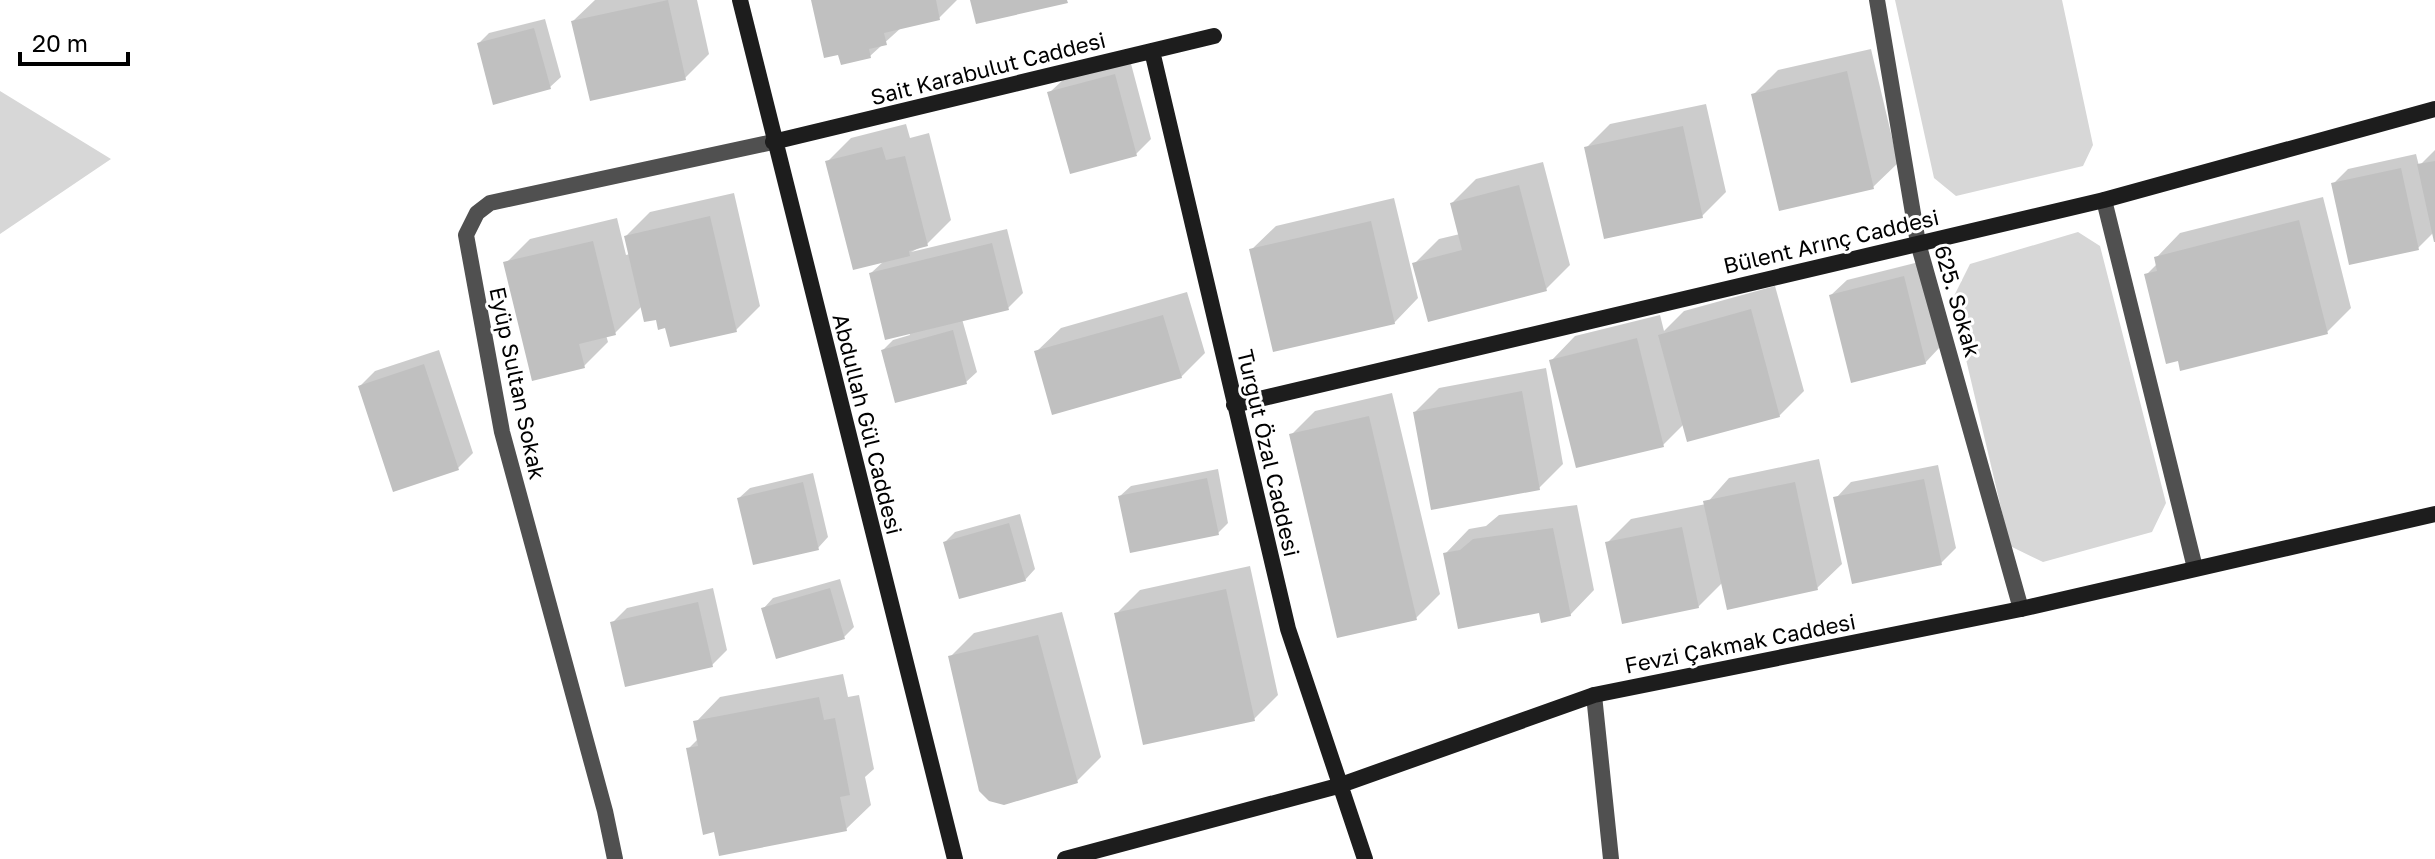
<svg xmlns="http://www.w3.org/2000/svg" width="2435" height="859" viewBox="0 0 2435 859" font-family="'Golos Text',sans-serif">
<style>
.green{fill:#d7d7d7}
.shadow{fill:#0003}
.building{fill:#c0c0c0}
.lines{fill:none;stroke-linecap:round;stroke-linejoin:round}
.street{stroke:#505050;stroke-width:16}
.secondary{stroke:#1d1d1d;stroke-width:16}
.labels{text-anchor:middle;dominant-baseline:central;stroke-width:6;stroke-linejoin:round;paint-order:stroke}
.street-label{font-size:22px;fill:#000;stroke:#fff}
</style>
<rect width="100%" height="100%" fill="#fff"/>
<path class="green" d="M 1895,0 L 2062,0 L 2093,145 L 2083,166 L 1956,196 L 1934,178 Z
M 0,91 L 111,159 L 0,234 Z
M 2078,232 L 2100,246 L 2166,503 L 2152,532 L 2043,562 L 2010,546 L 1952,300 L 1970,264 Z"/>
<path class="shadow" d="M 595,0 L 697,0 L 709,54 L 685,78 L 573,21 Z
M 813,0 L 957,0 L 939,18 L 902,27 L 870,56 Z
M 545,19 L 561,77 L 550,87 L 479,43 L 489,33 Z
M 1871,49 L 1898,163 L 1873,187 L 1754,94 L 1778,70 Z
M 1130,60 L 1151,139 L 1136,154 L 1049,93 L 1065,78 Z
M 1706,104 L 1726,192 L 1702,216 L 1586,148 L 1610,124 Z
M 906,124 L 910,138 L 929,133 L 951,220 L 927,244 L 911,252 L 1007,229 L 1023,293 L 1008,308 L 962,319 L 977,372 L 966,382 L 883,350 L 893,340 L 910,335 L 909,332 L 871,273 L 884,261 L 827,162 L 851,138 Z
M 2435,150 L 2435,238 L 2434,232 L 2418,248 L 2333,184 L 2348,169 L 2416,154 L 2419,166 Z
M 1543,162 L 1570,265 L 1546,289 L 1415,263 L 1439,239 L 1460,234 L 1452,203 L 1476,179 Z
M 734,193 L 760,306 L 736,330 L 667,326 L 642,306 L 615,333 L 606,335 L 608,342 L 584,366 L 506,263 L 530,239 L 617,218 L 626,255 L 630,254 L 626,236 L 650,212 Z
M 2323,197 L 2351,308 L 2327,332 L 2146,275 L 2158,263 L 2156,258 L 2180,233 Z
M 1394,198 L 1418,298 L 1394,323 L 1251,250 L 1276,226 Z
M 1919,262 L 1940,347 L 1925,363 L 1831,295 L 1847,280 Z
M 1775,286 L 1804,391 L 1779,416 L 1684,424 L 1663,445 L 1551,361 L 1575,336 L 1660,315 L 1664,331 L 1684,311 Z
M 1187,292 L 1205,353 L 1181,377 L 1036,352 L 1061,328 Z
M 439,350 L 473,453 L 458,468 L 360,386 L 375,371 Z
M 1546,368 L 1563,464 L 1539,488 L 1415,412 L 1439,388 Z
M 1392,393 L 1440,594 L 1416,618 L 1291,435 L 1315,411 Z
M 1819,459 L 1842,564 L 1817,588 L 1723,582 L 1698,607 L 1607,543 L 1631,519 L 1706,504 L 1729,478 Z
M 1938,465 L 1956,548 L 1941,563 L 1836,498 L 1851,482 Z
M 1218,469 L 1228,523 L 1218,533 L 1120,496 L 1131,486 Z
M 813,473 L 828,537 L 818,548 L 739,498 L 750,488 Z
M 1577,505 L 1594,590 L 1570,615 L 1540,610 L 1445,554 L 1469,529 L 1486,526 L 1499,515 Z
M 1020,514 L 1035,569 L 1025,580 L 945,542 L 955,532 Z
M 1250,566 L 1278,695 L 1254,719 L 1116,614 L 1140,590 Z
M 840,579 L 854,627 L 844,637 L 763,609 L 773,598 Z
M 713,588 L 727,650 L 712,665 L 612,623 L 627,608 Z
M 1062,612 L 1101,757 L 1077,781 L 950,657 L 974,633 Z
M 843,674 L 848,697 L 859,695 L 874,769 L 865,777 L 871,805 L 846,829 L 716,830 L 688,749 L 699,738 L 696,722 L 720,697 Z"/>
<path class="building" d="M 668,0 L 686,80 L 590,101 L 571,21 Z
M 811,0 L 936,0 L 940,20 L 884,33 L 887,45 L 869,49 L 871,58 L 841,65 L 838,55 L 824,58 Z
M 970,0 L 1067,0 L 1068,3 L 976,24 Z
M 534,28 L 551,89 L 493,105 L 477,43 Z
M 1847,71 L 1874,189 L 1779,211 L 1751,94 Z
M 1115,74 L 1137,156 L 1070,174 L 1047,92 Z
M 1683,126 L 1703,218 L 1604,239 L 1584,147 Z
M 882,147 L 886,160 L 905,156 L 928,246 L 909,251 L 910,256 L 853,270 L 825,161 Z
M 2435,161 L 2435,242 L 2434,242 L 2417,164 Z
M 2401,168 L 2419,250 L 2349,265 L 2331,183 Z
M 1519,185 L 1547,291 L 1428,322 L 1412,263 L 1462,250 L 1450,203 Z
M 710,216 L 737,332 L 670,347 L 665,328 L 658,330 L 656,320 L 644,322 L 624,236 Z
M 2299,220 L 2328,334 L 2180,371 L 2178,361 L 2166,364 L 2144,274 L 2157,271 L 2154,257 Z
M 1371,221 L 1395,324 L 1273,352 L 1249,249 Z
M 593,241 L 616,335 L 579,344 L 585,368 L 532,381 L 503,262 Z
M 992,243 L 1009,310 L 885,340 L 869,273 Z
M 1904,276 L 1926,364 L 1851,383 L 1829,295 Z
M 1751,309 L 1780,417 L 1687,442 L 1658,335 Z
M 1163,315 L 1182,378 L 1052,415 L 1034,351 Z
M 953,330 L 967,384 L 895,403 L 881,350 Z
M 1637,338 L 1664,447 L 1576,468 L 1549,360 Z
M 424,364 L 459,470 L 393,492 L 358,386 Z
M 1522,391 L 1540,490 L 1431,510 L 1413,412 Z
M 1369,416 L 1417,620 L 1337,638 L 1289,434 Z
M 1207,478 L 1219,535 L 1130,553 L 1118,496 Z
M 1924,479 L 1942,565 L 1852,584 L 1833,497 Z
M 803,482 L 819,550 L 753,565 L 737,498 Z
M 1795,482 L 1818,590 L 1727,610 L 1703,501 Z
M 1009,523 L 1026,581 L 959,599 L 943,542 Z
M 1682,527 L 1699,608 L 1622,624 L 1605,542 Z
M 1553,528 L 1571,616 L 1541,623 L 1539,613 L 1458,629 L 1443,553 L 1460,550 L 1473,539 Z
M 830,588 L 845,639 L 776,659 L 761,608 Z
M 1226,589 L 1255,721 L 1143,745 L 1114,613 Z
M 698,602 L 713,667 L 625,687 L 610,622 Z
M 1038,635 L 1078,783 L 1004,805 L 989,801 L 979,791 L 948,656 Z
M 819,697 L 824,720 L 835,718 L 850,795 L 840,797 L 847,831 L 719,856 L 714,832 L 703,835 L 686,748 L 698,746 L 693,721 Z"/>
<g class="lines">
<path class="street" d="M 1877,0 L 1918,243 L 2021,609
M 2104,200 L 2195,568
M 1594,695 L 1611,859
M 615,859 L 605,811 L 502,432 L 466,235 L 477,213 L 490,203 L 773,142"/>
<path class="secondary" d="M 740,0 L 955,859
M 1152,51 L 1288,629 L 1365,859
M 773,142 L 1214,36
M 1234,405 L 2104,200 L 2435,109
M 1065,859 L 1338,786 L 1594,695 L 2021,609 L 2435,514"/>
</g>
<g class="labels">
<g class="street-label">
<text transform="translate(988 68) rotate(-14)">Sait Karabulut Caddesi</text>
<text transform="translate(1831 241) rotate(-13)">Bülent Arınç Caddesi</text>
<text transform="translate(1958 301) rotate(74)">625. Sokak</text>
<text transform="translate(518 383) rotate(78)">Eyüp Sultan Sokak</text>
<text transform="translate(868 424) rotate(76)">Abdullah Gül Caddesi</text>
<text transform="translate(1269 453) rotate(77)">Turgut Özal Caddesi</text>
<text transform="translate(1740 643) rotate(-11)">Fevzi Çakmak Caddesi</text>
</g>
</g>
<path d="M20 52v12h108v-12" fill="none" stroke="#000000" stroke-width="4"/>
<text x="32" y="52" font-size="24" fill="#000000" stroke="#ffffff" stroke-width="6" paint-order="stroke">20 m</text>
</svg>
